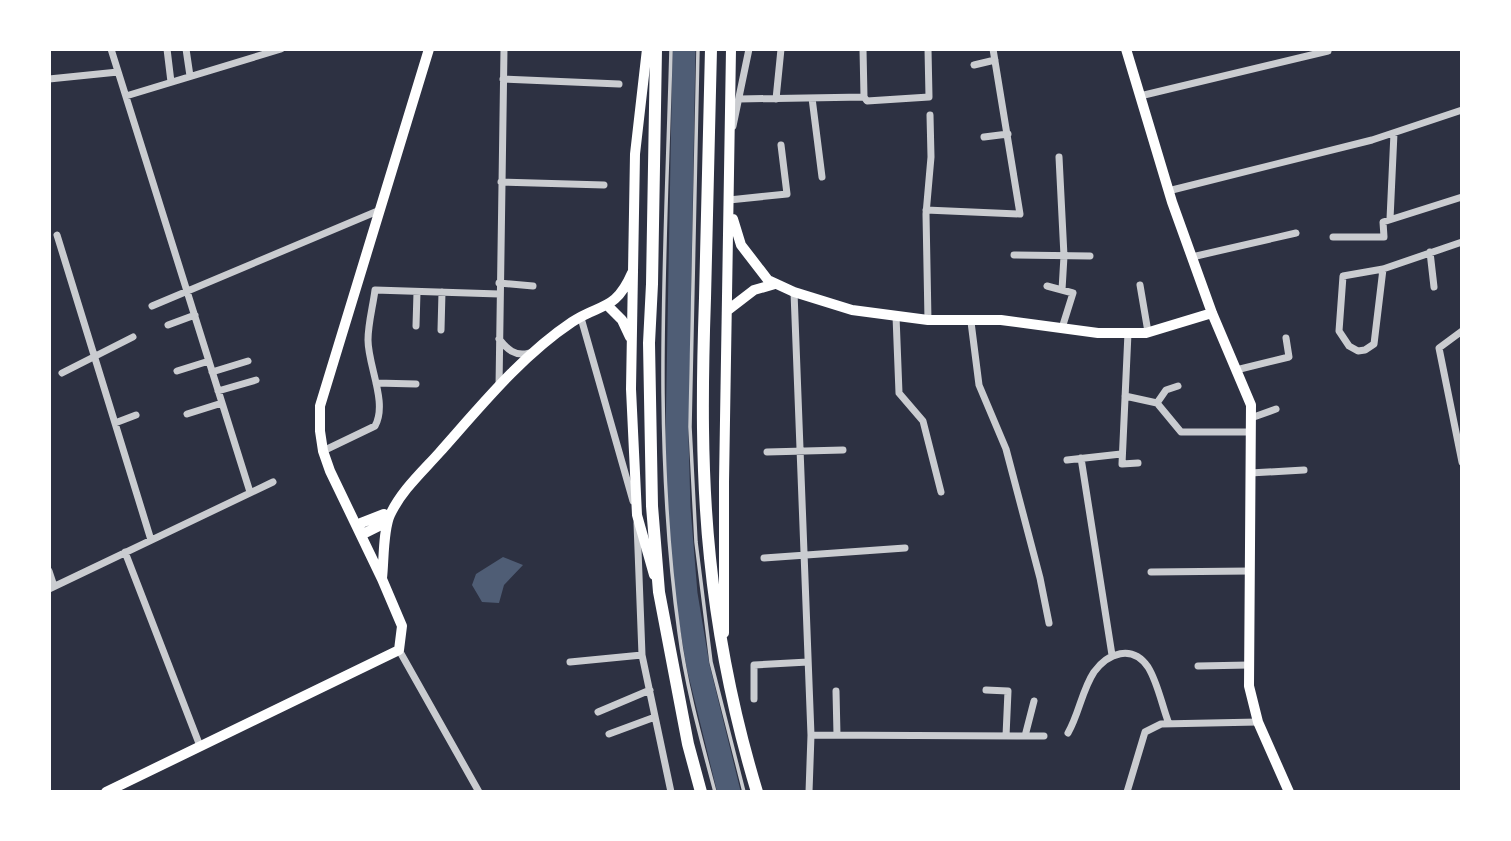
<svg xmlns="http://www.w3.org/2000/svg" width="1511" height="841" viewBox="0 0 1511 841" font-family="'Noto Serif',serif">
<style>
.water{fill:#4f5d75}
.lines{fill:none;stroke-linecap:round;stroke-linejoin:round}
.river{stroke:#4f5d75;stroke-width:23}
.service{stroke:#caccd0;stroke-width:3.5}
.minor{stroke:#caccd0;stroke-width:7}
.secondary{stroke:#fff;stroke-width:10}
.trunk{stroke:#fff;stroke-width:12}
</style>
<rect width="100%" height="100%" fill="#2d3142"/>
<path class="water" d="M 503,557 L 523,565 L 504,585 L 499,603 L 482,602 L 472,585 L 476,574 Z"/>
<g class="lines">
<path class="river" d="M 684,49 L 677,438 L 679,508 L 686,594 L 698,666 L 729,792"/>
<path class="service" d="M 671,49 C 666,243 652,439 679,632 C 686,686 701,739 715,792
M 698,49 L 690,427 L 696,542 L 711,662 L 744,792"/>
<path class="minor" d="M 111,49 L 250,492
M 167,49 L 171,82
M 186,49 L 190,76
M 863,49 L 864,97
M 974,65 L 995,60
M 49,79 L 118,72
M 503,79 L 619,84
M 126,96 L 281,49
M 1140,96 L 1328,51
M 812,98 L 822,177
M 739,99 L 864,97 L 867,101 L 929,97 L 928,49
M 776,99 L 781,49
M 733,126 L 749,49
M 984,137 L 1008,134
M 1059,157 L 1064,256 L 1062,290
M 501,182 L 604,185
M 1168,191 L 1372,140 L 1462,110
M 729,200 L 787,194 L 781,145
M 926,210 L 1020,214 L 993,49
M 1390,219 L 1394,133
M 57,235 L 151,540
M 1333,237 L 1384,237 L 1383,222 L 1462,197
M 1430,252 L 1434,287
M 1014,255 L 1090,256
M 1192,257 L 1296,233
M 1383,269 L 1374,344 L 1365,350 L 1358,351 L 1349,346 L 1339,331 L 1343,276 L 1383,269 L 1462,242
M 499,283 L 533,286
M 1140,285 L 1148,332
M 1047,286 L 1073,293 L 1062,328
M 794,292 L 811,735 L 809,792
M 152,306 L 380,210
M 896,316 L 899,393 L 923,421 L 941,492
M 581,318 L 633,501
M 928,320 L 926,214 L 931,157 L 930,115
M 971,322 L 979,385 L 1006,449 L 1040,578 L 1049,623
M 168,325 L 195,315
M 416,326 L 417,292
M 441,330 L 442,292
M 1462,331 L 1439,348 L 1462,462
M 1128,333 L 1122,464 L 1138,463
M 499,339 C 507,349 515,357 529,353
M 1236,370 L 1289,357 L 1286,338
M 177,371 L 209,361
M 212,372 L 248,361
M 62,373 L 133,337
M 376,383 L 416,384
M 499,387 L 504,49
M 218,391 L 256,380
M 1125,396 L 1157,403 L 1181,432 L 1251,432
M 1157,403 L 1166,390 L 1178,386
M 187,414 L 222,403
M 1251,418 L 1276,409
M 115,423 L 136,415
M 323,451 L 375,426 C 388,403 368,366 368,340 C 368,324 373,306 375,290 L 499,294
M 767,452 L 843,450
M 1081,458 L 1112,655
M 1067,460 L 1121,454
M 1250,473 L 1304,470
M 637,523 L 642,655 L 671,792
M 125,552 L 200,746
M 764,558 L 905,548
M 49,571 L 54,586
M 1151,572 L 1250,571
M 49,589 L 273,482
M 399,650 L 479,792
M 570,662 L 642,655
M 1198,666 L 1249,665
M 986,690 L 1008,691 L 1006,736
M 836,691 L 837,735
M 754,699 L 754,665 L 808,662
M 598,712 L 650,690
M 1068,733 C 1079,714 1082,690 1094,672 C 1108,653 1132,644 1148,667 C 1158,683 1162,706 1169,724
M 609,734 L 655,717
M 811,735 L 1044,736
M 1025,736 L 1034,701
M 1127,792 L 1145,732 L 1161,724 L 1258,722"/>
<path class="secondary" d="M 647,49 L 635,154 L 631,389 L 637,515 L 654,575
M 1126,49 L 1172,202 L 1212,313 L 1251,405 L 1249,686 L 1258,722 L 1289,792
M 733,219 L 741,245 L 768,280 L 794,292 L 852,310 L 928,320 L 1001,320 L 1098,333 L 1146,333 L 1212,313
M 608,306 L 622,320 L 630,337
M 728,310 L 754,290 L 775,284
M 384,514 L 388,517 L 385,523 L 365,533 L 358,529 L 361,523 Z
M 382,578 C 384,561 383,530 390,515 C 401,491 422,472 439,453 C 480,407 521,356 572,322 C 600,303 615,312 632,273
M 724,633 L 724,482 L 731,49
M 106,792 L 399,650 L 402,626 L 382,579 L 330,471 L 323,451 L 320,431 L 320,406 L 429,49"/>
<path class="trunk" d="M 656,49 L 652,284 L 649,343 L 652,506 L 659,592 L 688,744 L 701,792
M 711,49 C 709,132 707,215 705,298 C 702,385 701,472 710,558 C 718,637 734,716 757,792"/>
</g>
<rect width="1511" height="841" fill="none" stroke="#ffffff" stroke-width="102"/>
</svg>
